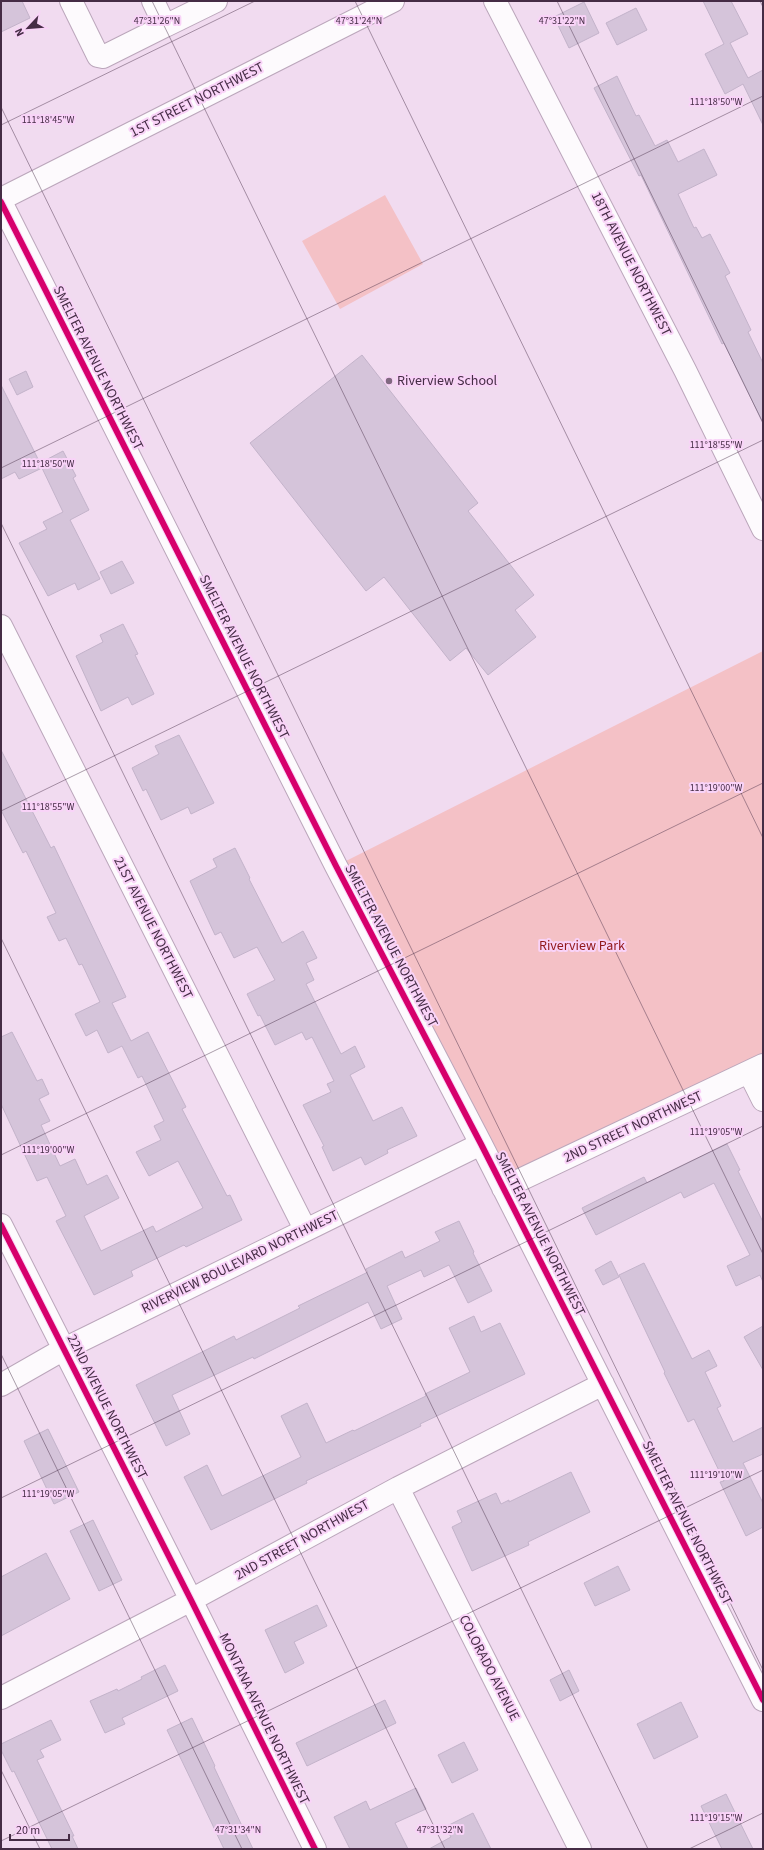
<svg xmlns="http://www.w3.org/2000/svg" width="764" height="1850" viewBox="0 0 764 1850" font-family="'Source Sans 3',sans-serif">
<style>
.green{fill:#f4c1c6}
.building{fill:#d5c4da;stroke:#c3b3ca}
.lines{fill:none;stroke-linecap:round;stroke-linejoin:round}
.minor-casing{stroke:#bba6bb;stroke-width:24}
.minor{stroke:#fdfafd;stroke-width:22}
.cycleway-casing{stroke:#f9d3f8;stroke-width:8}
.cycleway{stroke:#d6006c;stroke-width:6}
.ticks{fill:none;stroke:#452c45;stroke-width:1;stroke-opacity:0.45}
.poi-dot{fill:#816981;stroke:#f9d3f8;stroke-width:1.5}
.labels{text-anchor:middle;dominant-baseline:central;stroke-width:4;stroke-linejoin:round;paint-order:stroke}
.street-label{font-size:14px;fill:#452c45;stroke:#f9d3f8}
.poi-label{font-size:14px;fill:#452c45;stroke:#f9d3f8;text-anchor:start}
.park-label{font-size:14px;fill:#91181a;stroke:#f9d3f8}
.ticks-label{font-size:10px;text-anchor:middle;fill:#452c45;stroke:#f9d3f8;stroke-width:4;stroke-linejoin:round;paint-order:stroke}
</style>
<rect width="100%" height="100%" fill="#f1dbf0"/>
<path class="green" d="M 385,195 L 423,264 L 340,309 L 302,241 Z
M 763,651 L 763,1063 L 503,1188 L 336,866 Z"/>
<path class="building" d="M 1,1 L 22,1 L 30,18 L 1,32 Z
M 703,1 L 731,1 L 748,34 L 730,43 L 748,78 L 763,70 L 763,125 L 743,84 L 725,94 L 705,54 L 724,44 Z
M 584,2 L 599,33 L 569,48 L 554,17 Z
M 636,8 L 647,30 L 617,45 L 606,23 Z
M 617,76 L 636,116 L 639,115 L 655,146 L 667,140 L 678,162 L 704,149 L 717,175 L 678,194 L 694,228 L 696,227 L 702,238 L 710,234 L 730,273 L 725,276 L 751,330 L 748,332 L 763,363 L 763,423 L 724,343 L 722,344 L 641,175 L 639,176 L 594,88 Z
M 362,355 L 478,503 L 468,511 L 534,595 L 515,610 L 536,637 L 488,675 L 466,648 L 450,661 L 384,577 L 366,591 L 250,443 Z
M 26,371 L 33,387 L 17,395 L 9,379 Z
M 1,385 L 40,463 L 63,451 L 76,476 L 73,478 L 89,510 L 70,520 L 100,579 L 78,590 L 75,583 L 48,596 L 19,543 L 47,529 L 43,522 L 63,512 L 42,468 L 19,479 L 15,472 L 1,479 Z
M 122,561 L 134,583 L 111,594 L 100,572 Z
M 123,624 L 138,654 L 135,655 L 154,694 L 132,705 L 128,697 L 101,711 L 76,656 L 103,642 L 100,635 Z
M 179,735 L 214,803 L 191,814 L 188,807 L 161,820 L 146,789 L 143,791 L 132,768 L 159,754 L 155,746 Z
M 1,750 L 51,848 L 54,846 L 126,997 L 112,1003 L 131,1041 L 148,1032 L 186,1107 L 182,1109 L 227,1196 L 230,1195 L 242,1220 L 186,1247 L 184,1245 L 131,1271 L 133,1276 L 94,1295 L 56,1221 L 66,1216 L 47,1177 L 37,1181 L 1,1104 L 1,1037 L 12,1032 L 37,1081 L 42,1079 L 49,1094 L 39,1099 L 50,1121 L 41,1125 L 60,1166 L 75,1159 L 87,1185 L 107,1175 L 119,1198 L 84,1216 L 101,1251 L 153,1226 L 156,1232 L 203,1208 L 178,1161 L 149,1176 L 136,1152 L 161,1140 L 154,1126 L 164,1121 L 142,1076 L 138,1078 L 122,1046 L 108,1053 L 97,1030 L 86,1036 L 75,1014 L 100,1002 L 82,964 L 79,965 L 66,938 L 59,941 L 47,917 L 56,913 L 26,851 L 23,853 L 1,810 Z
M 235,848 L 250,878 L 249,879 L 282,943 L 303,931 L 317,958 L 306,963 L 314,980 L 306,984 L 341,1054 L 355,1046 L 365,1067 L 350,1075 L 373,1121 L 402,1107 L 417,1136 L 387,1150 L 388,1153 L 365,1165 L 361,1157 L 333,1171 L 322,1147 L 324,1146 L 303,1105 L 331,1092 L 327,1084 L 334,1081 L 312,1037 L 306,1040 L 302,1032 L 275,1045 L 260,1015 L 258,1016 L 247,994 L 275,980 L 257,947 L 234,958 L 221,932 L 215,935 L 190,881 L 217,867 L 213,859 Z
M 727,1144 L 740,1170 L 738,1171 L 763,1222 L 763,1282 L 760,1275 L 736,1286 L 727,1266 L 750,1255 L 714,1183 L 684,1198 L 681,1192 L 596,1235 L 582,1208 L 644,1177 L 647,1183 Z
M 459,1221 L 474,1252 L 473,1253 L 492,1291 L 468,1303 L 449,1265 L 424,1277 L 421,1270 L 387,1286 L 402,1319 L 381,1329 L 368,1302 L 254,1359 L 253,1357 L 172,1395 L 190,1434 L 166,1446 L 136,1385 L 234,1336 L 236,1340 L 300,1308 L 298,1306 L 368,1272 L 366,1269 L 402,1251 L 405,1258 L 440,1241 L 435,1232 Z
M 611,1261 L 619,1277 L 603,1285 L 595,1270 Z
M 644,1263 L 692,1359 L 709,1350 L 717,1366 L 705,1372 L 721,1406 L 717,1408 L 733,1442 L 763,1427 L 763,1454 L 743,1463 L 763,1503 L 763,1527 L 746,1536 L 720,1482 L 724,1481 L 694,1419 L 688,1422 L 664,1373 L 665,1372 L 619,1275 Z
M 474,1316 L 481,1332 L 500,1323 L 525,1374 L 420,1424 L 421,1426 L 306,1481 L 307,1483 L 211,1530 L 184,1477 L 207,1465 L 222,1496 L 301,1457 L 281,1416 L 307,1403 L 326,1443 L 353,1430 L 354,1431 L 426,1396 L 425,1394 L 470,1372 L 449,1328 Z
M 763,1326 L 763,1370 L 744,1337 Z
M 48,1429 L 79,1492 L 54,1504 L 24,1441 Z
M 571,1472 L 590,1512 L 528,1542 L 529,1545 L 472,1571 L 452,1527 L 462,1522 L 457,1511 L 496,1493 L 501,1504 L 509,1500 L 509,1502 Z
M 93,1520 L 122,1580 L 99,1591 L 70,1531 Z
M 46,1553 L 70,1599 L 1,1636 L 1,1577 Z
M 618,1566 L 630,1590 L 595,1606 L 584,1583 Z
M 317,1605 L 327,1626 L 294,1642 L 304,1663 L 285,1673 L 265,1630 Z
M 165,1665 L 178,1691 L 122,1718 L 125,1724 L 105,1733 L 90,1701 L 117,1689 L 118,1691 L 142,1679 L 141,1677 Z
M 569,1670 L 579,1691 L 560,1701 L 550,1680 Z
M 385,1700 L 396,1723 L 307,1766 L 296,1743 Z
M 681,1702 L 698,1737 L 654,1759 L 637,1724 Z
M 192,1718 L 215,1766 L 214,1767 L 253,1849 L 224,1849 L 194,1786 L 167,1730 Z
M 51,1720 L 61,1740 L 40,1750 L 44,1757 L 37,1760 L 74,1836 L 72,1836 L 78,1849 L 52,1849 L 14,1771 L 12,1772 L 1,1750 L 1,1744 Z
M 464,1742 L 478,1770 L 452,1783 L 438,1755 Z
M 416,1788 L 426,1809 L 395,1823 L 408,1849 L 350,1849 L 334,1817 L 366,1801 L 370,1810 Z
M 726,1794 L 753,1849 L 722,1849 L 701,1806 Z
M 473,1813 L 491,1849 L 429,1849 L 451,1837 L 445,1827 Z"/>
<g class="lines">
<g class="minor-casing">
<path id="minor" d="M 71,1 L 98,56 L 103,57 L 165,26
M 153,1 L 165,26 L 216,1
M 495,1 L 685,370 L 763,529
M 1,199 L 393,1
M 1,202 L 336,866 L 481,1144 L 763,1700
M 1,626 L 305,1229
M 749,1072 L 763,1100
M 503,1188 L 763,1065
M 1,1225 L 191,1600 L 315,1849
M 1,1385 L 64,1349 L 481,1144
M 398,1488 L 580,1849
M 1,1698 L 191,1600 L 398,1488 L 603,1384"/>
</g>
<use href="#minor" class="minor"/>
<g class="cycleway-casing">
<path id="cycleway" d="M 1,202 L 336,866 L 481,1144 L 763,1700
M 1,1225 L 191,1600 L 315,1849"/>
</g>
<use href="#cycleway" class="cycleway"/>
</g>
<path class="ticks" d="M 152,1 L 763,1254M 355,1 L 763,838M 557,1 L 763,423M 760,1 L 763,7M 1,107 L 763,1670M 1,125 L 255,1M 1,468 L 763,96M 1,523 L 648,1849M 1,811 L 763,440M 1,938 L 445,1849M 1,1155 L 763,783M 1,1354 L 242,1849M 1,1498 L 763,1126M 1,1770 L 40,1849M 1,1841 L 763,1470M 689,1849 L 763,1813"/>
<circle class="poi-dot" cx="389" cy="381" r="4"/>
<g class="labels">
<g class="street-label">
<text transform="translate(197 100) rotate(-27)">1ST STREET NORTHWEST</text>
<text transform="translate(631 264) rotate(63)">18TH AVENUE NORTHWEST</text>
<text transform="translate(98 368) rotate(63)">SMELTER AVENUE NORTHWEST</text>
<text transform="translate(244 657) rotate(63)">SMELTER AVENUE NORTHWEST</text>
<text transform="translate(153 928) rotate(63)">21ST AVENUE NORTHWEST</text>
<text transform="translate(391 946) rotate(62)">SMELTER AVENUE NORTHWEST</text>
<text transform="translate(633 1127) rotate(-25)">2ND STREET NORTHWEST</text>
<text transform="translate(540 1234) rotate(63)">SMELTER AVENUE NORTHWEST</text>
<text transform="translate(240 1262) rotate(-26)">RIVERVIEW BOULEVARD NORTHWEST</text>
<text transform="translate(107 1407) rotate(63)">22ND AVENUE NORTHWEST</text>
<text transform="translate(687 1523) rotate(63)">SMELTER AVENUE NORTHWEST</text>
<text transform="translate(302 1540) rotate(-29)">2ND STREET NORTHWEST</text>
<text transform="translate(489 1668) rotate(63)">COLORADO AVENUE</text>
<text transform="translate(264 1719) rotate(64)">MONTANA AVENUE NORTHWEST</text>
</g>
<g class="poi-label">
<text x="397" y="381">Riverview School</text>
</g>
<g class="park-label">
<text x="582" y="946">Riverview Park</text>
</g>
</g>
<g class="ticks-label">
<text x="157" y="24">47°31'26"N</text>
<text x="562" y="24">47°31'22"N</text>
<text x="359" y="24">47°31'24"N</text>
<text x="716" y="105">111°18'50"W</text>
<text x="48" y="123">111°18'45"W</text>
<text x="716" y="448">111°18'55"W</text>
<text x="48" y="467">111°18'50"W</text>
<text x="716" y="791">111°19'00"W</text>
<text x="48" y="810">111°18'55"W</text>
<text x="716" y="1135">111°19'05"W</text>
<text x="48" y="1153">111°19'00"W</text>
<text x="716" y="1478">111°19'10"W</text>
<text x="48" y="1497">111°19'05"W</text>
<text x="716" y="1821">111°19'15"W</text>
<text x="238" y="1833">47°31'34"N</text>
<text x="440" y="1833">47°31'32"N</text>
</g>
<rect width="764" height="1850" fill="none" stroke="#452c45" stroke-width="4"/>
<g transform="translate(28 28) rotate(244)" stroke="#f9d3f8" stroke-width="3" paint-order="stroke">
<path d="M0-3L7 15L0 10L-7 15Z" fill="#452c45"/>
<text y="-6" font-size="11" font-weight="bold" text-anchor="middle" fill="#452c45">N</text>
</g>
<path d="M10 1834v6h59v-6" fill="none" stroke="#452c45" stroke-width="2"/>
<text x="16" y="1834" font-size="12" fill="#452c45" stroke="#f9d3f8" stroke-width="3" paint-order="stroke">20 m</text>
</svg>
